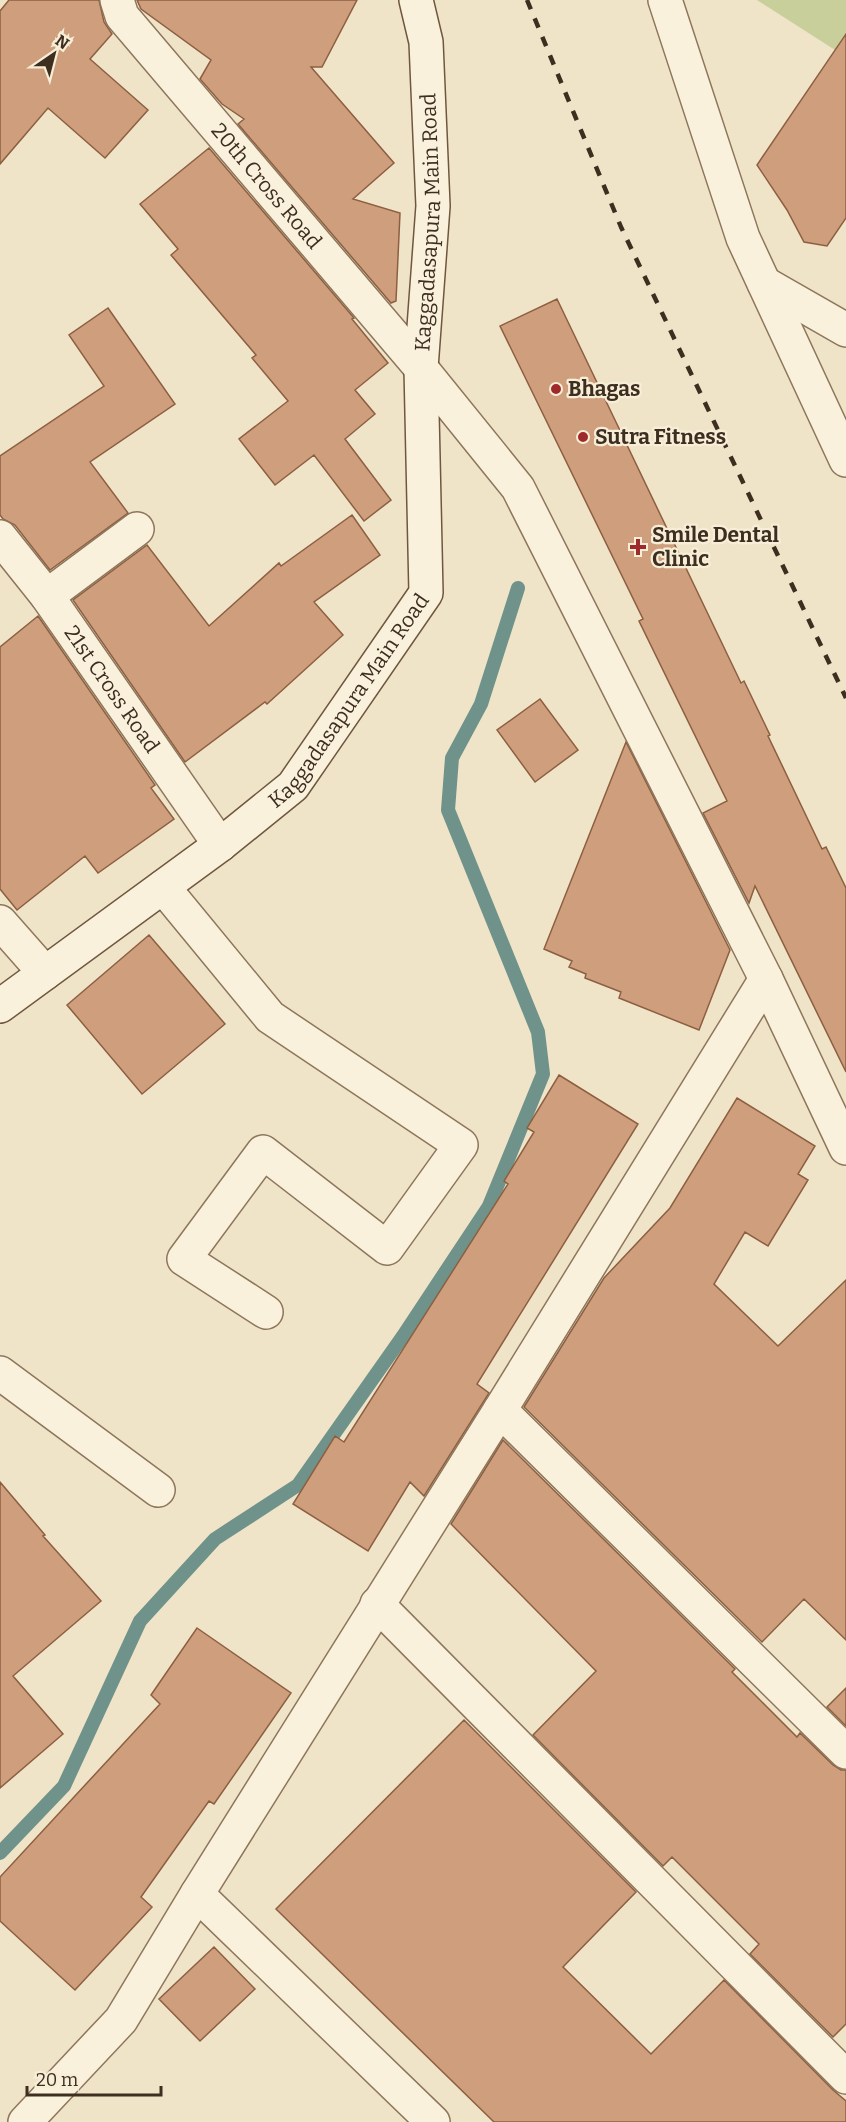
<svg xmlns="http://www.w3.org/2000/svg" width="846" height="2122" viewBox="0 0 846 2122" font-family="Bitter,serif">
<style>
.green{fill:#c9cf9b}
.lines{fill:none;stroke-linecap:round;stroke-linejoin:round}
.stream{stroke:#6f938a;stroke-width:14}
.building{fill:#cf9f7d;stroke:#8d5f41;stroke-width:1.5}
.minor-casing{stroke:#8d765c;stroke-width:36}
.secondary-casing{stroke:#6f573f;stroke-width:36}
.minor{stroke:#faf1dc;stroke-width:33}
.secondary{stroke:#faf1dc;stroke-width:33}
.rail{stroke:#3d2e20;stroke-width:4.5;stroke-dasharray:10 10;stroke-linecap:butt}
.poi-dot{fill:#9e2a2b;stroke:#f7eed8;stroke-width:2}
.labels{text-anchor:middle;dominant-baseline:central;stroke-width:4.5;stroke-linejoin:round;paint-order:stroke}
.street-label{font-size:21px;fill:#3d2e20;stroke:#f7eed8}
.poi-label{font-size:21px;font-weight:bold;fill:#3d2e20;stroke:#f7eed8;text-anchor:start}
</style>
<rect width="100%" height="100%" fill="#f0e4c8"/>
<path class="green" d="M 757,0 L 846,0 L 846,57 Z"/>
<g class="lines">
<path class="stream" d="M 0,1853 L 64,1786 L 140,1621 L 215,1539 L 298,1485 L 403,1336 L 489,1206 L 543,1074 L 538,1032 L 448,810 L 452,758 L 481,704 L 518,588"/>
</g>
<path class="building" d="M 9,0 L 99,0 L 104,22 L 112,34 L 90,59 L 148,110 L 105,158 L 48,108 L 0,164 L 0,11 Z
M 137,0 L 357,0 L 322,67 L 311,67 L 394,163 L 353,199 L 400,213 L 396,301 L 391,303 L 238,124 L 244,119 L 222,104 L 200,79 L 211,60 L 141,9 Z
M 846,34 L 846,218 L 827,246 L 804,242 L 787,210 L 757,165 Z
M 209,148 L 354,318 L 352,319 L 388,363 L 355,390 L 375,414 L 345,439 L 391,500 L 364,521 L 314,455 L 275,485 L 239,439 L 288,401 L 252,358 L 256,355 L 171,255 L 178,249 L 140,204 Z
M 557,299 L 741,683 L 744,681 L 770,735 L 768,736 L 822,849 L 826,847 L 846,888 L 846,1072 L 755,886 L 749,903 L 703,813 L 727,801 L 639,621 L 643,619 L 500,326 Z
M 108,308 L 175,404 L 90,462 L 128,513 L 50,570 L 15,525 L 3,519 L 0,515 L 0,456 L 104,386 L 69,335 Z
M 352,515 L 380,555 L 314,602 L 343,635 L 267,704 L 265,702 L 185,762 L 73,600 L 147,545 L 209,626 L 279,563 L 281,566 Z
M 38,616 L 155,785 L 151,788 L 174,819 L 98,873 L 85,856 L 17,910 L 0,889 L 0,647 Z
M 540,699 L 578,750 L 535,782 L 497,730 Z
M 626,742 L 730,950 L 699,1030 L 619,998 L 621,992 L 585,978 L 586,974 L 569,967 L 572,961 L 544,949 Z
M 149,935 L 225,1024 L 142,1094 L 67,1005 Z
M 559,1075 L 638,1124 L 477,1384 L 489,1393 L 424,1496 L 410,1482 L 368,1551 L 293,1504 L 335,1436 L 344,1442 L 508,1184 L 504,1181 L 534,1132 L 527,1128 Z
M 737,1098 L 815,1146 L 798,1174 L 808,1180 L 768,1246 L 745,1232 L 714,1284 L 778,1346 L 846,1280 L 846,1640 L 804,1599 L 762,1642 L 524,1407 L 604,1278 L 670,1208 Z
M 503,1440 L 735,1669 L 732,1672 L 797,1737 L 800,1733 L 833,1765 L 841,1770 L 846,1770 L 846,2024 L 833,2037 L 750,1954 L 759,1944 L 672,1857 L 663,1866 L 533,1735 L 596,1671 L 451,1524 Z
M 0,1482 L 45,1535 L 43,1536 L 101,1601 L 13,1676 L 63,1734 L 0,1788 Z
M 197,1628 L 291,1693 L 214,1804 L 209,1801 L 141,1897 L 152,1907 L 75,1990 L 0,1921 L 0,1877 L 160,1704 L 151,1695 Z
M 846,1688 L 846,1726 L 827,1707 Z
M 464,1720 L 636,1892 L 563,1967 L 651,2054 L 724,1980 L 833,2090 L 846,2101 L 846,2122 L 494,2122 L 276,1909 Z
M 214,1947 L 255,1989 L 200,2041 L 159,1999 Z"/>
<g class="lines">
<g class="minor-casing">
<g id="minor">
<path id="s1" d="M 117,0 L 122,16 L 421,368 L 518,488 L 766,979 L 846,1148"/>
<path d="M 665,0 L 743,238 L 846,460"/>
<path d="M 764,283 L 846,330"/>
<path id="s2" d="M 0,537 L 47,596 L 220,845"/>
<path d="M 47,596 L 137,529"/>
<path d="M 163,887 L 270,1017 L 461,1145 L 387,1248 L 263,1152 L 184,1259 L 266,1312"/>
<path d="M 0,922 L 45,973"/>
<path d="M 0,1373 L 158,1490"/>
<path d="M 500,1410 L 846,1752"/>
<path d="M 377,1604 L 846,2077"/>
<path d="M 197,1894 L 433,2122"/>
<path d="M 25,2122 L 121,2020 L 197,1894 L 500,1410 L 766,979"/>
</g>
</g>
<g class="secondary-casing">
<g id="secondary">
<path id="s3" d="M 0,1006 L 220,845 L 293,786 L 426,593 L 421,368 L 433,206 L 426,42 L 416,0"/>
</g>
</g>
<use href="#minor" class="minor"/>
<use href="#secondary" class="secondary"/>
<path class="rail" d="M 527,0 L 621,227 L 846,698"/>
</g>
<g class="poi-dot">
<circle cx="556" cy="389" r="6"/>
<circle cx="583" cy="437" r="6"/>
<path d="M635 538h6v6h6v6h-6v6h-6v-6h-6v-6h6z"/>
</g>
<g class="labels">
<g class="street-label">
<text stroke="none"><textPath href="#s1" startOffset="240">20th Cross Road</textPath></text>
<text stroke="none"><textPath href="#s3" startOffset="972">Kaggadasapura Main Road</textPath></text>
<text stroke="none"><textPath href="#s2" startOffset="189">21st Cross Road</textPath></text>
<text stroke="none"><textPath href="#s3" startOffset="468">Kaggadasapura Main Road</textPath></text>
</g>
<g class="poi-label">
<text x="568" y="389">Bhagas</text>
<text x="595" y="437">Sutra Fitness</text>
<text x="652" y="535">Smile Dental<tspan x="652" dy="24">Clinic</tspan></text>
</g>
</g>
<g transform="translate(54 54) rotate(35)" stroke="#f7eed8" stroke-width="4.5" paint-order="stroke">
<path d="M0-4.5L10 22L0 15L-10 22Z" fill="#3d2e20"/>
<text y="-9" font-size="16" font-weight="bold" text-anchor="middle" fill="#3d2e20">N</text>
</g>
<path d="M27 2086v9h134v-9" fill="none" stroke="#3d2e20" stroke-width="3"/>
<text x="36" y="2086" font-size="18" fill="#3d2e20" stroke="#f7eed8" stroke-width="4.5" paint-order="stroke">20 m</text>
</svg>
